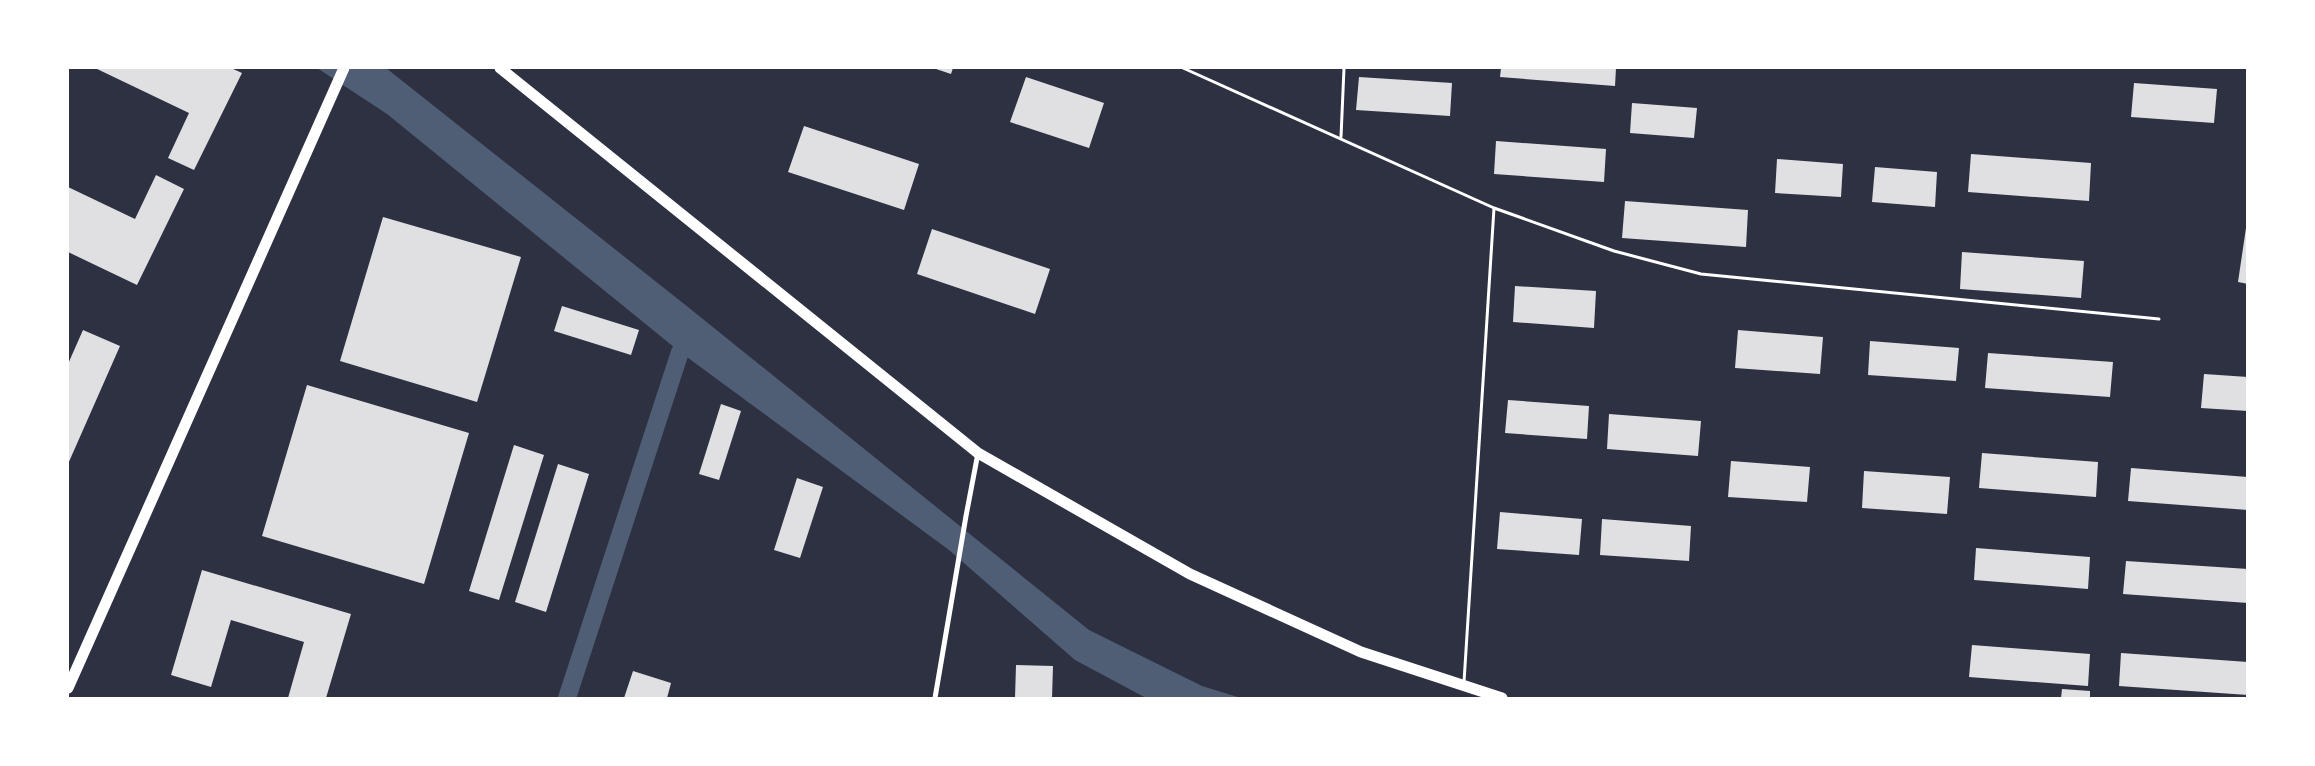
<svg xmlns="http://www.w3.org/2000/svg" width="2315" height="766" viewBox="0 0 2315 766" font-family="Arial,sans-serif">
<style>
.water{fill:#4f5d75}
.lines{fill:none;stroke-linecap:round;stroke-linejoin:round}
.canal{stroke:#4f5d75;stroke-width:18}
.building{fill:#e0e0e3}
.service{stroke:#fff;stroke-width:3}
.minor{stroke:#fff;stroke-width:5}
.primary{stroke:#fff;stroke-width:11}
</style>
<rect width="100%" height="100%" fill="#2d3142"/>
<path class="water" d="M 317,68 L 386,68 L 688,307 L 1089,630 L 1202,686 L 1241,698 L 1146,698 L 1075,660 L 949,550 L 680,352 L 387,114 Z"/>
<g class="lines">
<path class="canal" d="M 567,698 L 680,352"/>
</g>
<path class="building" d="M 95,68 L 231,68 L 242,73 L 194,170 L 168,158 L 189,113 Z
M 933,68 L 953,68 L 951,74 Z
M 1501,68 L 1616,68 L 1615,86 L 1500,77 Z
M 1026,77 L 1104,103 L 1089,148 L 1010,122 Z
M 1359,77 L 1452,83 L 1450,116 L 1356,110 Z
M 2134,83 L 2217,89 L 2214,123 L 2131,117 Z
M 1632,103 L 1697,108 L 1694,138 L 1630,133 Z
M 804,126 L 919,164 L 904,210 L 788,172 Z
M 1496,141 L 1606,149 L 1604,182 L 1494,174 Z
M 1971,154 L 2091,163 L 2089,201 L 1968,192 Z
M 1777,159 L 1843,164 L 1841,197 L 1775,193 Z
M 1875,167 L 1937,172 L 1935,207 L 1872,202 Z
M 156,175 L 184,189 L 137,285 L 68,252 L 68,187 L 135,219 Z
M 1625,201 L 1748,210 L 1746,247 L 1622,238 Z
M 383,217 L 521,257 L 477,402 L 340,361 Z
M 2246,228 L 2248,228 L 2248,284 L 2238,282 Z
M 932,229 L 1050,269 L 1035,314 L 917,274 Z
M 1962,252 L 2084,261 L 2081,298 L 1960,289 Z
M 1515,286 L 1596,291 L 1594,328 L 1513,322 Z
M 562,306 L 639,330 L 631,355 L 554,331 Z
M 83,330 L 120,346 L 68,464 L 68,364 Z
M 1738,330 L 1823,337 L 1820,374 L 1735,368 Z
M 1870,341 L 1959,348 L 1956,381 L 1868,375 Z
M 1988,353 L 2113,362 L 2110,397 L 1985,388 Z
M 2204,374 L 2248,377 L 2248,411 L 2201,408 Z
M 307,385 L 469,433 L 424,584 L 262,536 Z
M 1508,400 L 1589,406 L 1587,439 L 1505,433 Z
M 721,404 L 741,411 L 719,480 L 699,474 Z
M 1609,414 L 1701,421 L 1698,456 L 1607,449 Z
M 514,445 L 544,455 L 499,600 L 469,591 Z
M 1982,453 L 2098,462 L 2096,497 L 1979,488 Z
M 1731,461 L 1810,467 L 1807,502 L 1728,497 Z
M 558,464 L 589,474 L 546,612 L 515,602 Z
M 2131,468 L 2248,477 L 2248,510 L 2128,501 Z
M 1864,471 L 1950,477 L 1947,514 L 1862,508 Z
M 797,478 L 823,487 L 800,558 L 774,550 Z
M 1500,512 L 1582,519 L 1579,555 L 1497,549 Z
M 1602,519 L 1691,526 L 1689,561 L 1600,555 Z
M 1976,548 L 2090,557 L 2088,589 L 1974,580 Z
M 2126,561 L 2248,569 L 2248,603 L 2123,594 Z
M 202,570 L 351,614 L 326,698 L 288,698 L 304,642 L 231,620 L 211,687 L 171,675 Z
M 1972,645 L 2090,654 L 2088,686 L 1969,677 Z
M 2121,653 L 2248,662 L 2248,695 L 2119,686 Z
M 1016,665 L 1053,666 L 1052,698 L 1015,698 Z
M 633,671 L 671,683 L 667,698 L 624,698 Z
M 2062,689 L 2090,691 L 2090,698 L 2061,698 Z"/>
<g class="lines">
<path class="service" d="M 1183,68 L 1494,208 L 1614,251 L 1701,274 L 2159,319
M 1341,137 L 1344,68
M 1464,682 L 1494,208"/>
<path class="minor" d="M 935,698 L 966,516 L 978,453"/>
<path class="primary" d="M 500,68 L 978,453 L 1190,574 L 1361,652 L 1502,698
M 68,688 L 344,68"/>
</g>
<rect width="2315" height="766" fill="none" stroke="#ffffff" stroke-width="138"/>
</svg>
